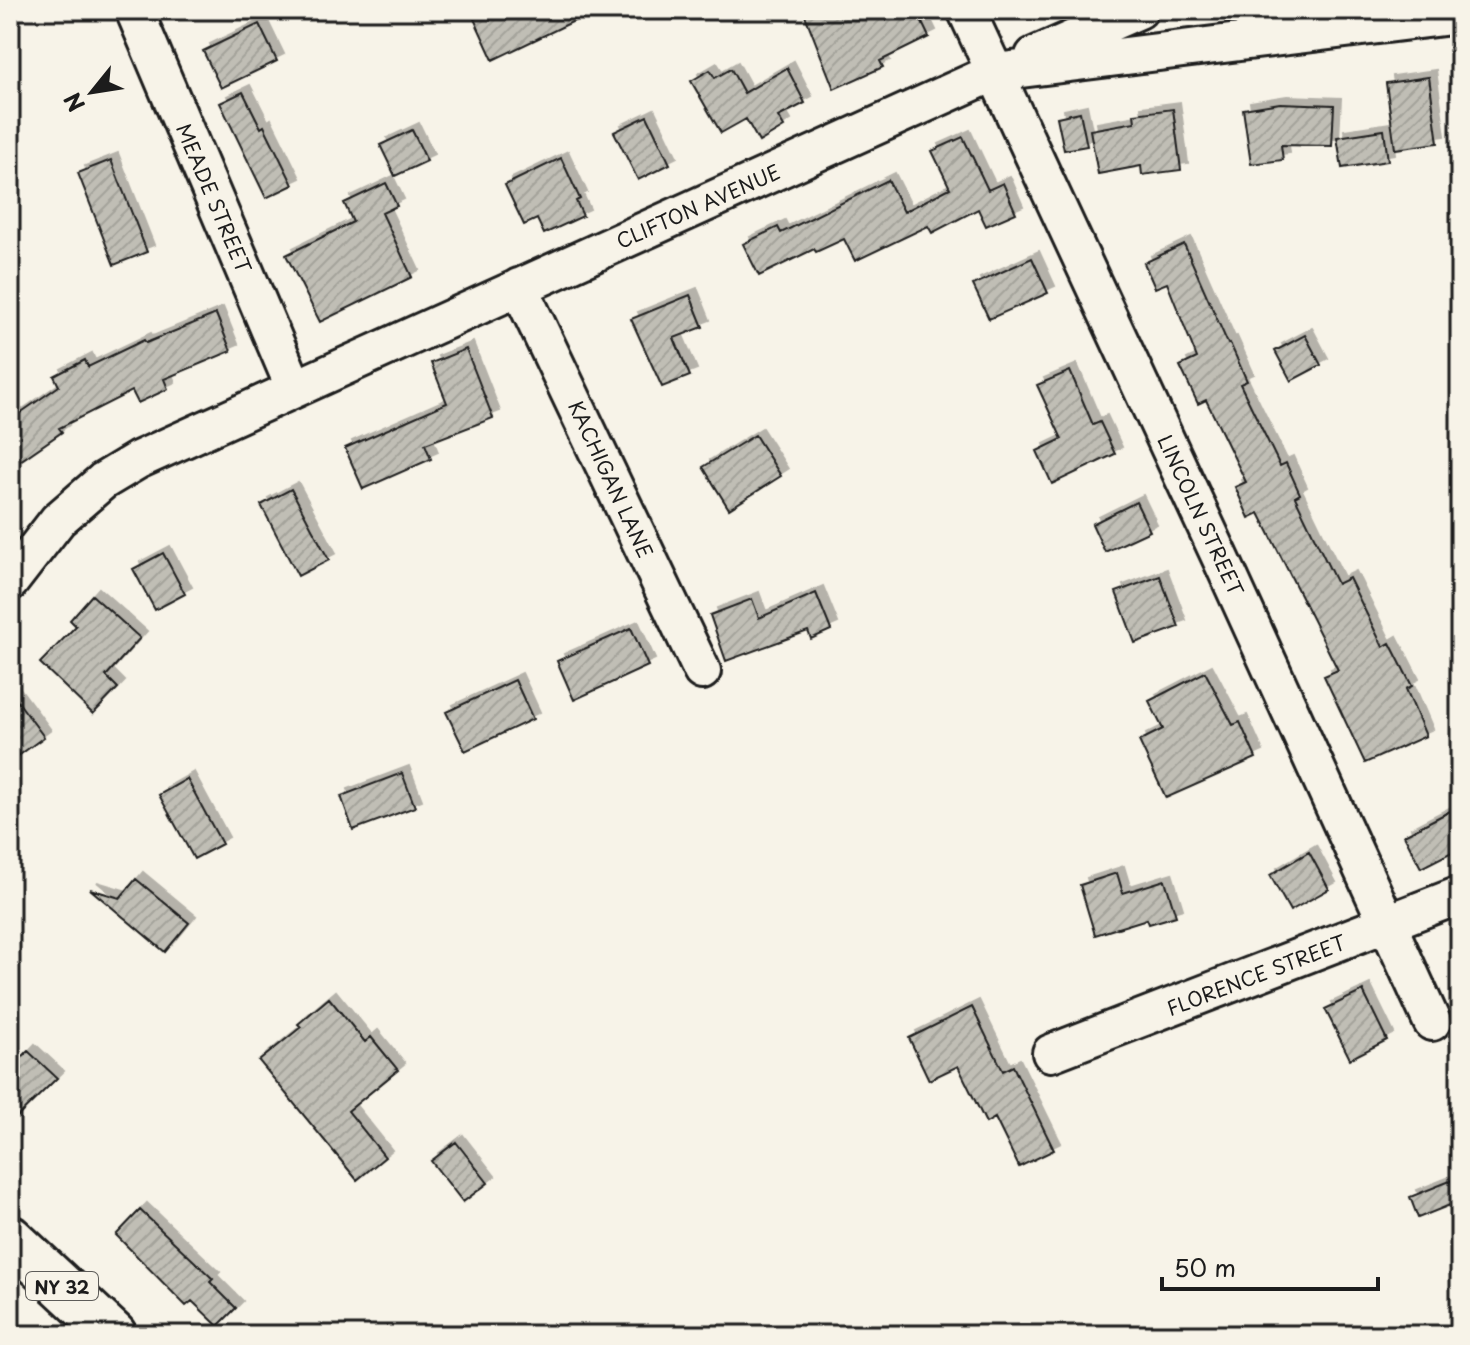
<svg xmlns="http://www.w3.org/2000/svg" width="1470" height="1345" viewBox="0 0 1470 1345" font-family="'Playpen Sans',sans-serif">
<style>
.building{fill:url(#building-hatch);stroke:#1c1c1c;stroke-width:2;filter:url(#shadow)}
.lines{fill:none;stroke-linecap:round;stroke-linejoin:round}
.minor-casing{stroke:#1c1c1c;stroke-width:42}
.major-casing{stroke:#1c1c1c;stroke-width:50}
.minor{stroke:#f7f3e8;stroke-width:36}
.major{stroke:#f7f3e8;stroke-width:44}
.labels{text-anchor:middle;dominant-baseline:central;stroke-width:6;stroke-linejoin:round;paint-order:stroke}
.shield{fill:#f7f3e8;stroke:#5e5c59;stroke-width:2}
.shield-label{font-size:18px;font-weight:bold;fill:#1c1c1c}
.street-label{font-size:20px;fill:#1c1c1c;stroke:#f7f3e8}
</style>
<defs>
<pattern id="building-hatch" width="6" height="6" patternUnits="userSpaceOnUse" patternTransform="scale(2)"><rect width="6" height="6" fill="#c0beb5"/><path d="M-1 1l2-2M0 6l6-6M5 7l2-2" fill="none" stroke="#a4a39b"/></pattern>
<filter id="shadow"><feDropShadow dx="7" dy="-7" stdDeviation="0" flood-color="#0004"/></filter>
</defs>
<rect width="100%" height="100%" fill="#f7f3e8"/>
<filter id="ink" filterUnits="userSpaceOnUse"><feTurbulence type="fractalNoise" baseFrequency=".0125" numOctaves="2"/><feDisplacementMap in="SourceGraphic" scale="16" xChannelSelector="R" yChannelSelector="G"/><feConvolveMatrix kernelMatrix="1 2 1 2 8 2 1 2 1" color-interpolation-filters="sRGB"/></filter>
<g filter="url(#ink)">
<path class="building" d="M 470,10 L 597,10 L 493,60 Z
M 803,10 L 916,10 L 929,37 L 880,61 L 883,67 L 834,89 Z
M 259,24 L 277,61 L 221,88 L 203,51 Z
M 787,68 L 805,103 L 778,117 L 784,127 L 759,142 L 746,119 L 721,133 L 691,81 L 710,70 L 715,78 L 731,69 L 744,93 Z
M 1429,77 L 1438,143 L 1395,149 L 1386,83 Z
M 243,92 L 261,128 L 264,126 L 293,185 L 266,198 L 220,103 Z
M 1280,103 L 1334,105 L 1332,146 L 1281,145 L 1283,160 L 1251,164 L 1243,109 Z
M 1173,109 L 1181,170 L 1142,175 L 1141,166 L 1098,174 L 1090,130 L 1135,122 L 1134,114 Z
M 1080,112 L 1087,146 L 1064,150 L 1057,117 Z
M 647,116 L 670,164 L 638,180 L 614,132 Z
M 412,130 L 427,161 L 395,176 L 380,145 Z
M 1384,130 L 1388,161 L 1342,168 L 1337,137 Z
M 963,137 L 988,190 L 1003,183 L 1016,213 L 986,226 L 978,209 L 932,233 L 928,226 L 855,261 L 844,239 L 816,252 L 814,249 L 759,276 L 743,244 L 778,227 L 781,233 L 888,180 L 904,212 L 950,188 L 932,151 Z
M 561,158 L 580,199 L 576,201 L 583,216 L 544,234 L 537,219 L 524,225 L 505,185 Z
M 111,160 L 147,252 L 114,265 L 78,173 Z
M 386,183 L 397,206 L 382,213 L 412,277 L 320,322 L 286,255 L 353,222 L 344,203 Z
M 1184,244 L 1228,344 L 1230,343 L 1247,381 L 1240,384 L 1280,466 L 1286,463 L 1300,494 L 1295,497 L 1337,584 L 1349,578 L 1383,647 L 1390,643 L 1412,686 L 1406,689 L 1426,736 L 1365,763 L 1324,676 L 1338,670 L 1259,513 L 1249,518 L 1235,487 L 1246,482 L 1206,400 L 1198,404 L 1180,366 L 1197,358 L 1167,283 L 1155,288 L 1144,263 Z
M 1032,258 L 1048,293 L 989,319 L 973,285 Z
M 690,295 L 703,327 L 674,338 L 690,376 L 662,387 L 631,319 Z
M 216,314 L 231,351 L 164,379 L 168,389 L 138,403 L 132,391 L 59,428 L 62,432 L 20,461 L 10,447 L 10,420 L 59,386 L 54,376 L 85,360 L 88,367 L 144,340 L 146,343 Z
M 1305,335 L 1321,365 L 1291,381 L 1275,351 Z
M 466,349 L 493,418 L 425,444 L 431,459 L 363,489 L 345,448 L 447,403 L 431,363 Z
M 1070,371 L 1093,425 L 1100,422 L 1115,454 L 1052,484 L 1037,451 L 1062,439 L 1037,385 Z
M 755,435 L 781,476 L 729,509 L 703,467 Z
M 291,489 L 329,560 L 298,576 L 261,505 Z
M 1136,502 L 1150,531 L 1105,552 L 1092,524 Z
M 163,553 L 185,594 L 155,610 L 133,569 Z
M 1160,576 L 1179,627 L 1135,643 L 1116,592 Z
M 816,593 L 831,630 L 811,639 L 808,631 L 726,661 L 710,615 L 752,599 L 759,618 Z
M 92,595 L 140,638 L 106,676 L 118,688 L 93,714 L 40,663 L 76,626 L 70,620 Z
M 631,628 L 648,666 L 574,700 L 557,661 Z
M 1205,672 L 1233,725 L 1240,722 L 1256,758 L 1166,798 L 1139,741 L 1163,729 L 1149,701 Z
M 515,680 L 533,719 L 465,751 L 446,712 Z
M 10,691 L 44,737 L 10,762 Z
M 402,773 L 415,807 L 353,830 L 341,796 Z
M 187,779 L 222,844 L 194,859 L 159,795 Z
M 1460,806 L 1460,848 L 1421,868 L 1404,835 Z
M 1309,852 L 1329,889 L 1290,911 L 1270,875 Z
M 1117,873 L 1123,893 L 1165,880 L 1176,916 L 1149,924 L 1147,919 L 1095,935 L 1080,885 Z
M 136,879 L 189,923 L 165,952 L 90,889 L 120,898 Z
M 1363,991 L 1387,1040 L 1350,1059 L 1325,1009 Z
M 329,998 L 365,1042 L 371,1037 L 398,1070 L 348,1111 L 385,1157 L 357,1180 L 259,1061 L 301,1027 L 298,1024 Z
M 972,1007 L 1003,1071 L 1013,1066 L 1054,1150 L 1019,1167 L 995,1118 L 986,1123 L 958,1066 L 929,1080 L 909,1038 Z
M 28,1051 L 57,1078 L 10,1124 L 10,1070 Z
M 456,1142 L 488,1183 L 463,1202 L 431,1161 Z
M 1460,1177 L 1460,1201 L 1418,1218 L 1410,1197 Z
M 140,1210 L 213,1279 L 210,1282 L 236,1308 L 218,1326 L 192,1301 L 186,1306 L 116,1235 Z"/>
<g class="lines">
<g class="minor-casing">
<path id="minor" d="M 134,10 L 294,387
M 966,10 L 1222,561 L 1432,1022
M 1034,56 L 1139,10
M 519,287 L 702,671
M 10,582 L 58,520 L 103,481 L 138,460 L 995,72 L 1460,15
M 1051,1053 L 1460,895"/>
</g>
<g class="major-casing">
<path id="major" d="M 10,1238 L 114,1335"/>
</g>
<use href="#minor" class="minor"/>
<use href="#major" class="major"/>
</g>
</g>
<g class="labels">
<rect class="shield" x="26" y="1272" width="72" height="28" rx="6"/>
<g class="shield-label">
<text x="62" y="1286">NY 32</text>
</g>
<g class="street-label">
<text transform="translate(214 198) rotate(67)">MEADE STREET</text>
<text transform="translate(698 206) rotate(-24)">CLIFTON AVENUE</text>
<text transform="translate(611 479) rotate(65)">KACHIGAN LANE</text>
<text transform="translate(1201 515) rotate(65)">LINCOLN STREET</text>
<text transform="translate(1256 975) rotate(-21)">FLORENCE STREET</text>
</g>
</g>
<rect width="1470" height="1345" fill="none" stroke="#f7f3e8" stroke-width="40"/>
<rect x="20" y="20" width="1430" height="1305" fill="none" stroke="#1c1c1c" stroke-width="3" filter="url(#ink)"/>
<g transform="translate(92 92) rotate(240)" stroke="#f7f3e8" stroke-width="6" paint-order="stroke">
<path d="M0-6L14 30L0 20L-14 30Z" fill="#1c1c1c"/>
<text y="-12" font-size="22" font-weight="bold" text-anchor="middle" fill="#1c1c1c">N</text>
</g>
<path d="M1162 1277v12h216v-12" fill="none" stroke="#1c1c1c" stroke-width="4"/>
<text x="1174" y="1277" font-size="24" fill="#1c1c1c" stroke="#f7f3e8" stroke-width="6" paint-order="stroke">50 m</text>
</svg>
